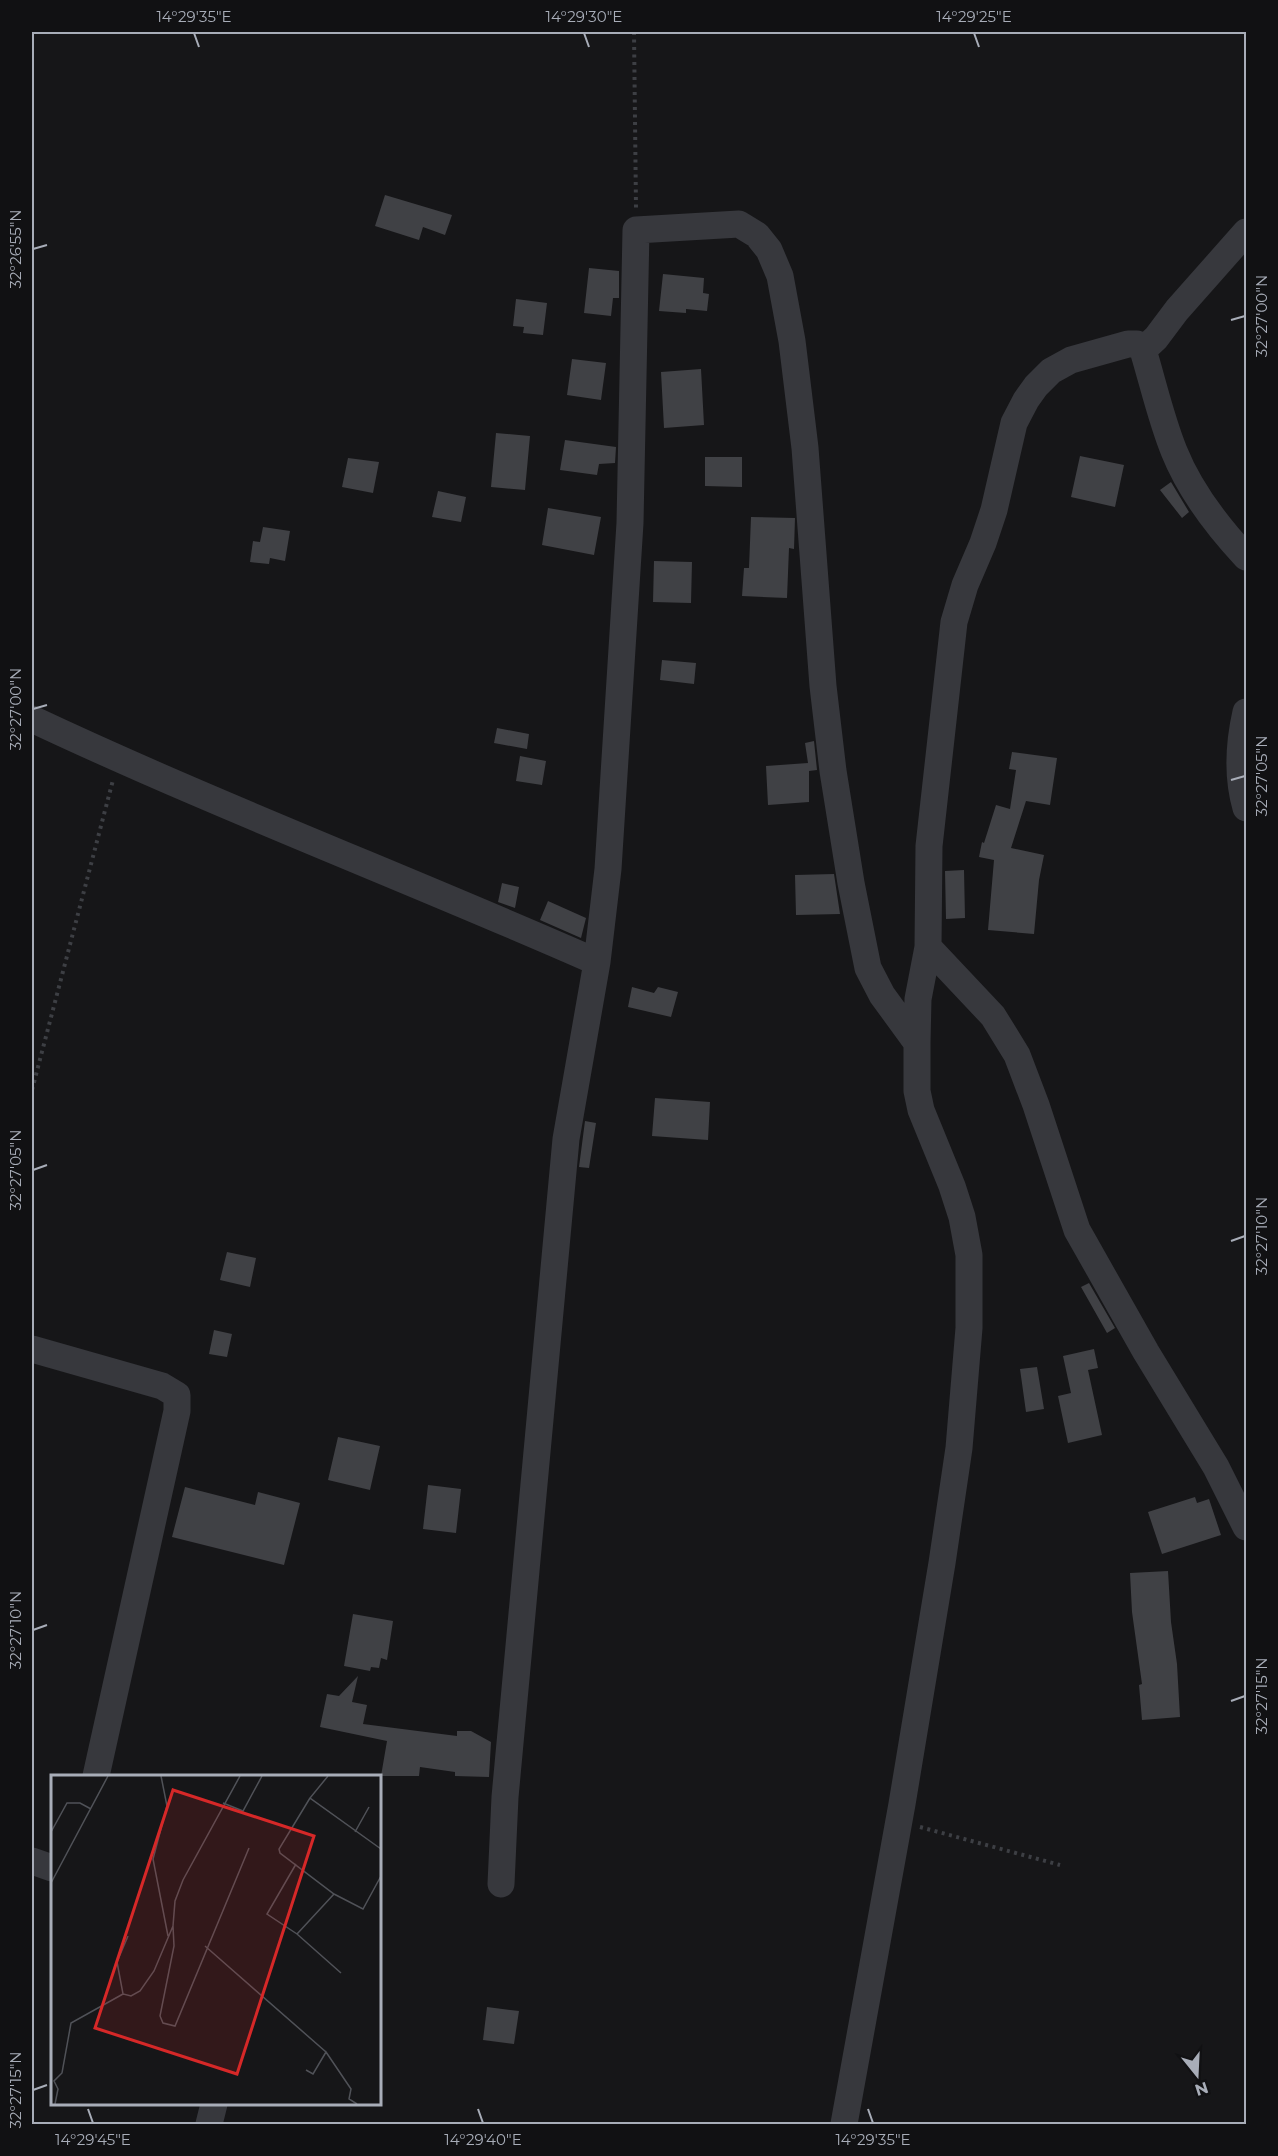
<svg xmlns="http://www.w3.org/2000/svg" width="1278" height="2156" viewBox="0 0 1278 2156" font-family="Montserrat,sans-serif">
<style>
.building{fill:#404145}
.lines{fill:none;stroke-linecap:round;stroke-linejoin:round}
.path{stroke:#3d3f44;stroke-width:4;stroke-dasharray:3 4.5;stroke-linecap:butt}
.minor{stroke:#37383d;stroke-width:27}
.ticks{fill:none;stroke:#a8adb8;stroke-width:2}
.inset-road{fill:none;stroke:#505258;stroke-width:1.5}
.view{fill:#d62828;fill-opacity:0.15;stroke:#d62828;stroke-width:3}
.inset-edge{fill:none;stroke:#a8adb8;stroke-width:3}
.neatline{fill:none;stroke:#a8adb8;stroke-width:2}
.ticks-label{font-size:15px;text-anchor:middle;fill:#a8adb8}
</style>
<rect width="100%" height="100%" fill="#161618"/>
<path class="building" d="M 385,195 L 452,215 L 445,235 L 423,227 L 419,240 L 375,226 Z
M 589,268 L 619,271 L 619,298 L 613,298 L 611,316 L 584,313 Z
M 663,274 L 704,278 L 703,293 L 709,294 L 707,311 L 686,309 L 686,313 L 659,311 Z
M 516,299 L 547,303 L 543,335 L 523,333 L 524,327 L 513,326 Z
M 572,359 L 606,363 L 601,400 L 567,395 Z
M 701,369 L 704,425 L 664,428 L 661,372 Z
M 496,433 L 530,436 L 525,490 L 491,487 Z
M 565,440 L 616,447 L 615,463 L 599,464 L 597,475 L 560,470 Z
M 1080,456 L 1124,465 L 1115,507 L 1071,497 Z
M 705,457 L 742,457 L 742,487 L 705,486 Z
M 348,458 L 379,462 L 373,493 L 342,487 Z
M 1171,482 L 1189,512 L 1182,518 L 1160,490 Z
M 438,491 L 466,497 L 461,522 L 432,517 Z
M 548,508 L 601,517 L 594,555 L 542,545 Z
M 751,517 L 795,518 L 794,549 L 789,548 L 787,598 L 742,596 L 744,568 L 749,568 Z
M 263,527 L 290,531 L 285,561 L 270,558 L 269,564 L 250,562 L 253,541 L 260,542 Z
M 654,561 L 692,562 L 691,603 L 653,602 Z
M 662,660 L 696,663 L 694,684 L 660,680 Z
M 497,728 L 529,734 L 527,749 L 494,743 Z
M 814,741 L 817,770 L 809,771 L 809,802 L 768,805 L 766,766 L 808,763 L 805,743 Z
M 1012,752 L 1057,758 L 1050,805 L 1026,801 L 1011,848 L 1044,855 L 1039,880 L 1034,934 L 988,930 L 994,860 L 979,857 L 982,842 L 984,843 L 996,805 L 1010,809 L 1016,770 L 1009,769 Z
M 520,756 L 546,761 L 542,785 L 516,781 Z
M 964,870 L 965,918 L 946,919 L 945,871 Z
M 834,874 L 840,914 L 796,915 L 795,875 Z
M 502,883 L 519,887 L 515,908 L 498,902 Z
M 548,901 L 586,918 L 581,938 L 540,920 Z
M 632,987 L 654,993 L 658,987 L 678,992 L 671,1017 L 628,1007 Z
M 655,1098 L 710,1102 L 708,1140 L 652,1136 Z
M 585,1121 L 596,1123 L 589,1168 L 579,1167 Z
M 227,1252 L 256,1258 L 250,1287 L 220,1280 Z
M 1089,1283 L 1115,1328 L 1107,1333 L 1081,1287 Z
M 214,1330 L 232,1334 L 227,1357 L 209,1354 Z
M 1094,1349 L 1098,1368 L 1088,1370 L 1102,1435 L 1068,1443 L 1058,1396 L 1071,1393 L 1063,1356 Z
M 1037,1367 L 1044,1409 L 1026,1412 L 1020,1369 Z
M 338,1437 L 380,1446 L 370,1490 L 328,1480 Z
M 428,1485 L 461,1489 L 456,1533 L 423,1529 Z
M 185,1487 L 255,1505 L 258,1492 L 300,1503 L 284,1565 L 172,1537 Z
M 1195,1497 L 1197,1503 L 1209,1499 L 1221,1535 L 1162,1554 L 1148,1512 Z
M 1168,1571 L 1171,1622 L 1177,1664 L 1180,1717 L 1142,1720 L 1139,1685 L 1142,1684 L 1132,1612 L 1130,1573 Z
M 353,1614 L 393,1621 L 387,1660 L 381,1658 L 379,1668 L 371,1667 L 370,1671 L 344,1666 Z
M 358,1676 L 352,1702 L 367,1705 L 363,1724 L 457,1736 L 457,1731 L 471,1731 L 491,1742 L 489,1777 L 455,1776 L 455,1772 L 420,1767 L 419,1776 L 381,1776 L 387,1741 L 320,1727 L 327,1694 L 339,1696 Z
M 487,2007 L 519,2011 L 514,2044 L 483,2040 Z"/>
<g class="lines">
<path class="path" d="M 634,32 L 636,208
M 32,1090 L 113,780
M 920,1827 L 1060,1865"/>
<path class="minor" d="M 1143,350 L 1156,338 L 1177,310 L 1246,232
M 1246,712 C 1239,743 1237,777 1246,808
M 32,719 C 217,806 409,879 597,962
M 928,947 L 993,1016 L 1017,1055 L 1036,1105 L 1077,1230 L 1146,1352 L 1216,1467 L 1246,1527
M 32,1349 L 162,1386 L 177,1395 L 177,1411 L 96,1776
M 32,1861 L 52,1868
M 501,1884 L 505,1797 L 566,1139 L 597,962 L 608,869 L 630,523 L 636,230 L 739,224 L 757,235 L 769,250 L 780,276 L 792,341 L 805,448 L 823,686 L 833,771 L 851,883 L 868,968 L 882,995 L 917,1043 L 918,999 L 928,947 L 929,846 L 954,622 L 965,585 L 983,543 L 994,510 L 1014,423 L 1026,400 L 1036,386 L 1051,371 L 1071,360 L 1128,344 L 1137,344 L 1143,350 C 1153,383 1161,419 1174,451 C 1190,491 1218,527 1246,557
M 209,2124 L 214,2104
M 844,2124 L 902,1804 L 942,1563 L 959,1448 L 969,1328 L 969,1255 L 962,1217 L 952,1186 L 921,1110 L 917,1091 L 917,1043"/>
</g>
<path class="ticks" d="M 194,33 L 199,47M 584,33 L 589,47M 974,33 L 979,47M 33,249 L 47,245M 1231,320 L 1245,316M 33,709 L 47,705M 1231,780 L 1245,776M 33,1170 L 47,1165M 1231,1241 L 1245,1236M 33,1630 L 47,1625M 1231,1701 L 1245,1696M 33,2090 L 47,2085M 88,2109 L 93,2123M 478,2109 L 483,2123M 868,2109 L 873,2123"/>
<g transform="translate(51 1775)">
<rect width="330" height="330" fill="#161618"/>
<path class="inset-road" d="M 110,1 L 116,31 L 102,84 L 117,161M 277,1 L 259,23 L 330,74M 259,23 L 228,74 L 229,78 L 283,119 L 312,134 L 330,101M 172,28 L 192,36 L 211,1M 0,57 L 16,28 L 29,28 L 40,34M 304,57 L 318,32M 245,89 L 216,139 L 246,159 L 290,198M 0,108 L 57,1M 122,151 L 124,126 L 132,105 L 189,1M 246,159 L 283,119M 77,161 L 66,187 L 72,219 L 80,221 L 89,216 L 103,196 L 122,151 L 123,171 L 109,241 L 112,248 L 124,251 L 198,73M 154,171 L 275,277M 255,295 L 262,299 L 275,277 L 300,314 L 298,324 L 306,329M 4,329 L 7,314 L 3,306 L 11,298 L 20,248 L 72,219"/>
<path class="view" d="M 122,15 L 263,61 L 186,299 L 44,253 Z"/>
<rect width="330" height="330" class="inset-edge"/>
</g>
<rect width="1278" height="2156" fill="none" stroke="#111113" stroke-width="66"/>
<g transform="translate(1197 2075) rotate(162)" stroke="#111113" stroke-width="4.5" paint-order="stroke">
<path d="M0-4.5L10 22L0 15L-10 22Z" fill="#a8adb8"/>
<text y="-9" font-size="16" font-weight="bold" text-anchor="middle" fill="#a8adb8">N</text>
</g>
<rect x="33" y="33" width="1212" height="2090" class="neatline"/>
<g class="ticks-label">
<text x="194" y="22">14°29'35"E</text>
<text x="584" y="22">14°29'30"E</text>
<text x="974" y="22">14°29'25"E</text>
<text transform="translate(16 249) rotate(-90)" y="5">32°26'55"N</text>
<text transform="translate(1262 316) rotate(-90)" y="5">32°27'00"N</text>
<text transform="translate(16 709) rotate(-90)" y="5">32°27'00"N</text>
<text transform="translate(1262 776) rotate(-90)" y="5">32°27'05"N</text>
<text transform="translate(16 1170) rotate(-90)" y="5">32°27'05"N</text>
<text transform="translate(1262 1236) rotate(-90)" y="5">32°27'10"N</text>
<text transform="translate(16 1630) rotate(-90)" y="5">32°27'10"N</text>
<text transform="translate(1262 1696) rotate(-90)" y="5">32°27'15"N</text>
<text transform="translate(16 2090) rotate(-90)" y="5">32°27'15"N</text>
<text x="93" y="2145">14°29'45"E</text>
<text x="483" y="2145">14°29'40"E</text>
<text x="873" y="2145">14°29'35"E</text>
</g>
</svg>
